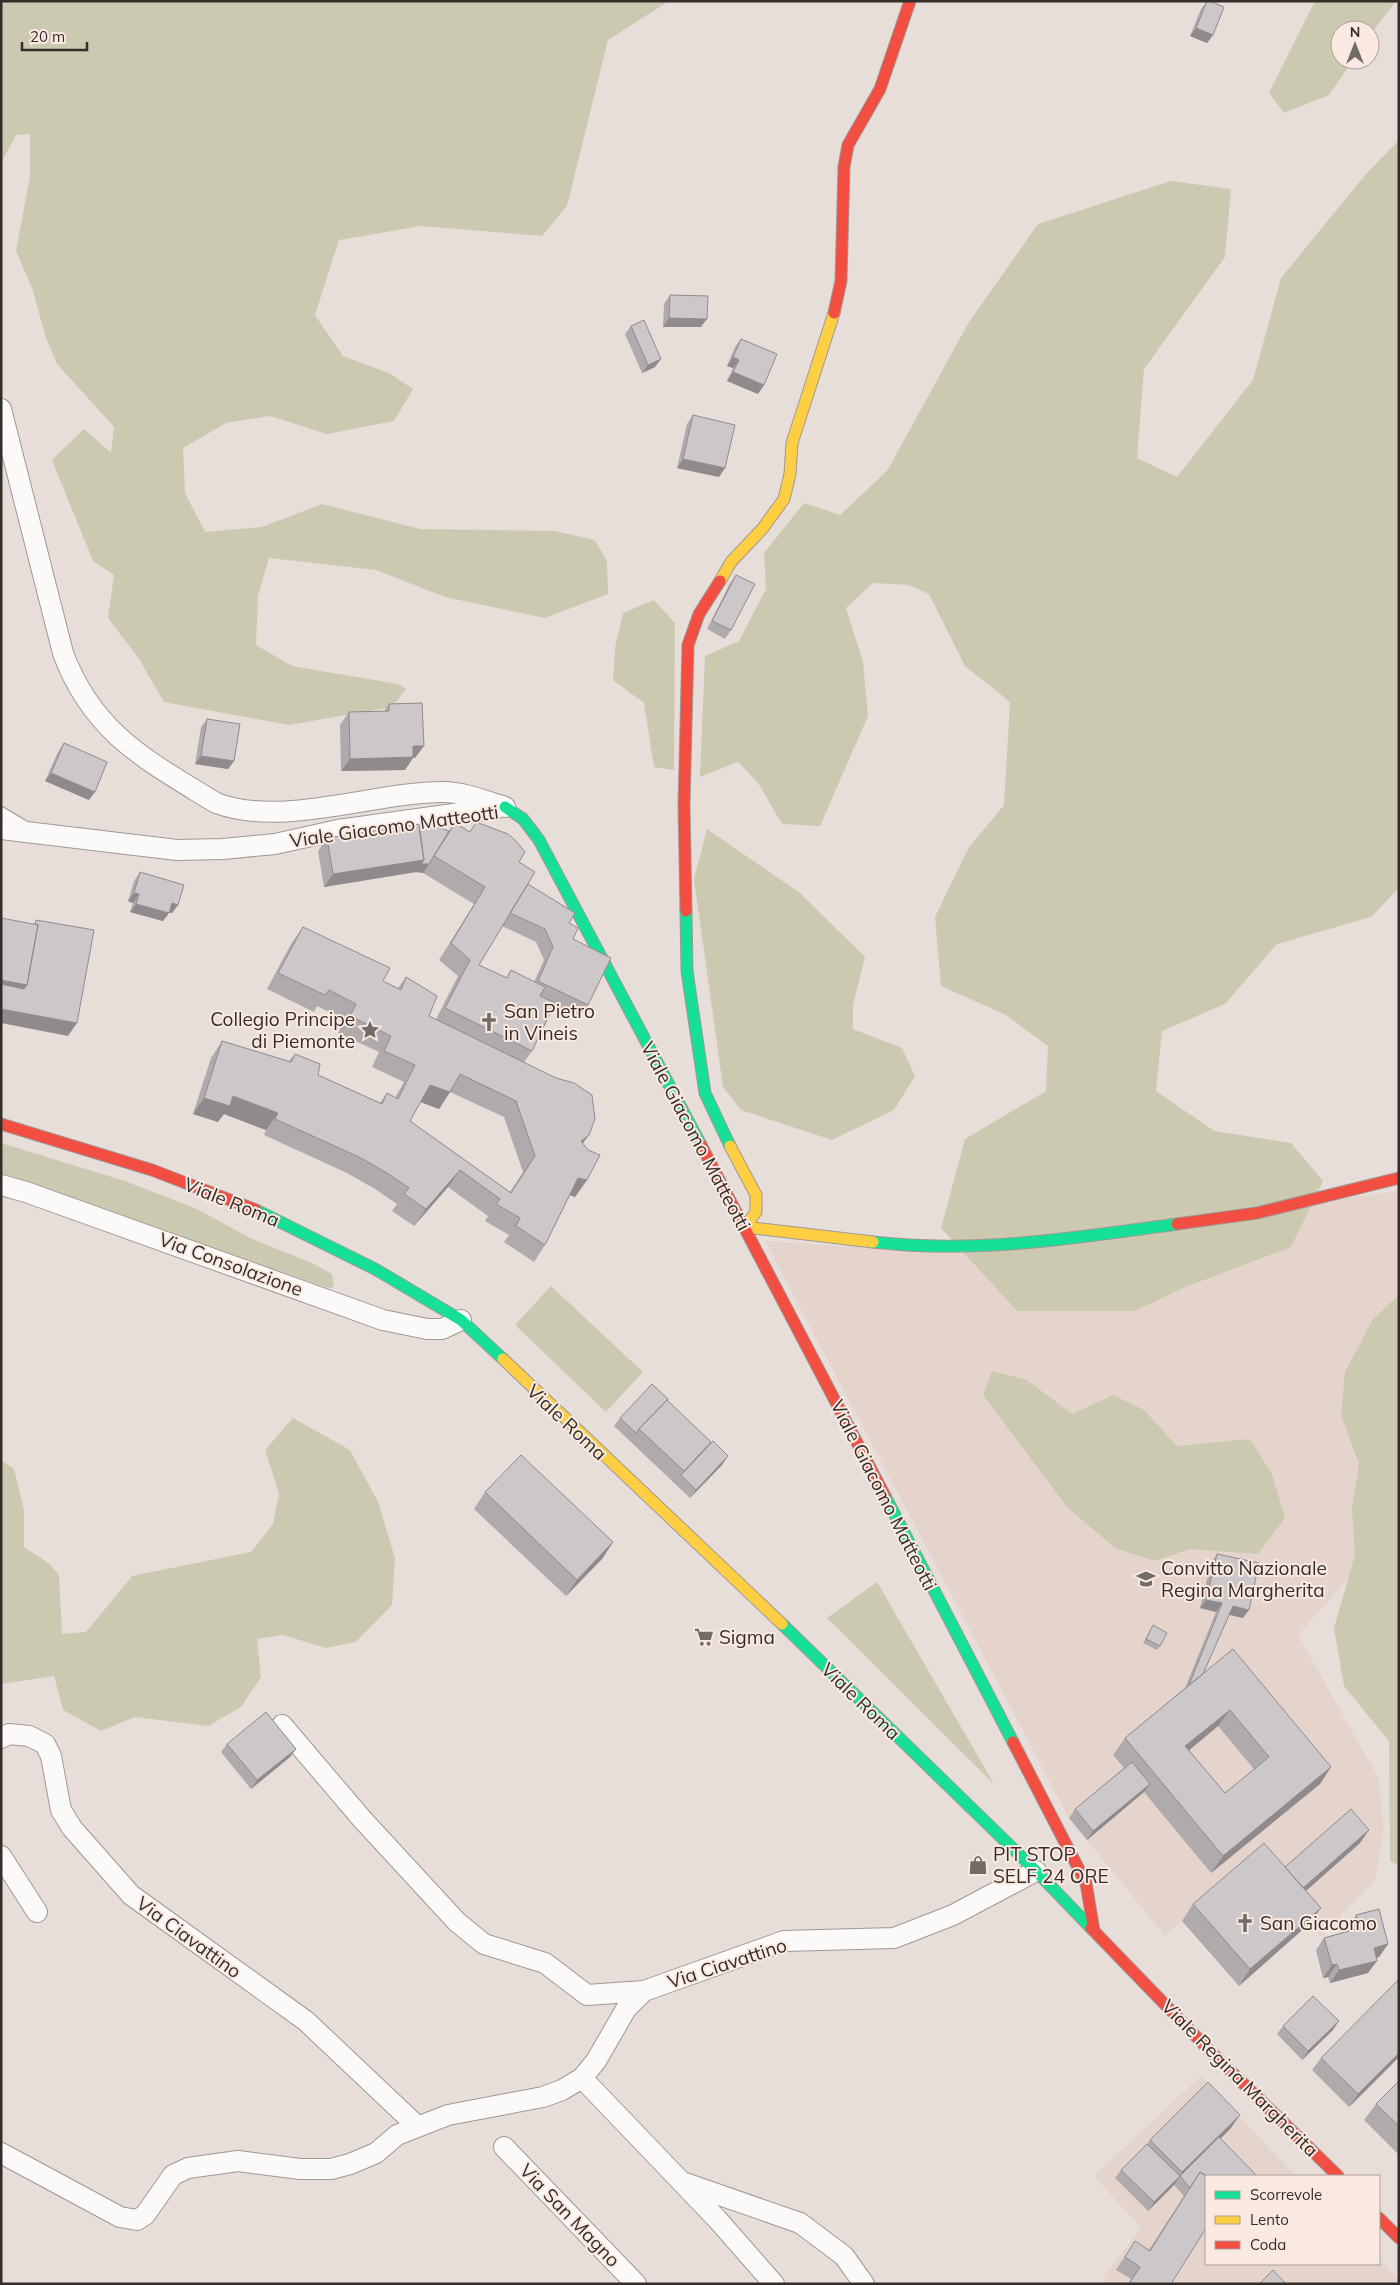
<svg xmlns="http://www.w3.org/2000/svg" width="1400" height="2285" viewBox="0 0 1400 2285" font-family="Mulish,sans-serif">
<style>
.built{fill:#e5d4cb}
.green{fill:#cbcab0}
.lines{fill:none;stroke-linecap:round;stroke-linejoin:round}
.lane-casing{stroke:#9f9895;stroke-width:12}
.street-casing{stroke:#9f9895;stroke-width:22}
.fast-casing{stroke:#9f9895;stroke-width:13}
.slow-casing{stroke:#9f9895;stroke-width:13}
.jam-casing{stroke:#9f9895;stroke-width:13}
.lane{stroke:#fbfaf9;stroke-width:10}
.street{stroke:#fbfaf9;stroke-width:20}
.fast{stroke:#16e098;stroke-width:11}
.slow{stroke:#ffcf43;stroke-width:11}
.jam{stroke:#f24e42;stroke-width:11}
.wall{fill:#afabac;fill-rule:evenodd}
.shaded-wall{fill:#8f8b8c}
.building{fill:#ccc7c8;stroke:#8f8b8c;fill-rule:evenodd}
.labels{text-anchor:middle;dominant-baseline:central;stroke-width:4;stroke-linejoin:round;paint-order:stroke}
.street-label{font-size:19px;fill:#342d2a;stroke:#fae9e1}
.poi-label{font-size:19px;fill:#342d2a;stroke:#fae9e1;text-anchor:start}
</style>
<rect width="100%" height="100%" fill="#e7deda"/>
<path class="built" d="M 1399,1191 L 1399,1522 L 1298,1635 L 1379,1779 L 1384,1830 L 1375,1880 L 1321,1937 L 1252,1860 L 1165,1936 L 1069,1818 L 765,1241 L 943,1253 Z
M 1201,2076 L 1296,2176 L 1206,2176 L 1206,2264 L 1379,2264 L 1379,2259 L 1399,2278 L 1399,2284 L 1103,2284 L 1104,2276 L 1141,2228 L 1094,2176 Z"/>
<path class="green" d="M 1,1 L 669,1 L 608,40 L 567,206 L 542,236 L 421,226 L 339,240 L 315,315 L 343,356 L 391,374 L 413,389 L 394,421 L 327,434 L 270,416 L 226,423 L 183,448 L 185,493 L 205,532 L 262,527 L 322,504 L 420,529 L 555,531 L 595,540 L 607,561 L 608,594 L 545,618 L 445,597 L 376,570 L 269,558 L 258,596 L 256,645 L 292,666 L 398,684 L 406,689 L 392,707 L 289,725 L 164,702 L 139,659 L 108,618 L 114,575 L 93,561 L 52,460 L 84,429 L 111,453 L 114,427 L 57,364 L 46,338 L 32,288 L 16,251 L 30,176 L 30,134 L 16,135 L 1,163 Z
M 1315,1 L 1396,1 L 1370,35 L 1370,30 L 1340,30 L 1340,60 L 1353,60 L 1329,95 L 1284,113 L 1269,93 Z
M 1399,140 L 1399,888 L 1371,917 L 1277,944 L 1225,1004 L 1162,1031 L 1156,1091 L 1214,1131 L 1291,1143 L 1323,1181 L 1291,1247 L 1183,1288 L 1135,1311 L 1017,1311 L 941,1228 L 965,1139 L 1046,1091 L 1048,1046 L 1006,1015 L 941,986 L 935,917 L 969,847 L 1004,805 L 1010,702 L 965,666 L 929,594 L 908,585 L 873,583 L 846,608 L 863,662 L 868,716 L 820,826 L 782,824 L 758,783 L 738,762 L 700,777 L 705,656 L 739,641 L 766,589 L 764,553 L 804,503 L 840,515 L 887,471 L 969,322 L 1038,224 L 1171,181 L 1231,189 L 1225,257 L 1144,369 L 1137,458 L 1177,477 L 1253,380 L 1281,278 L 1366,174 Z
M 654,600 L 675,623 L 674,770 L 654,767 L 644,703 L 613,680 L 615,648 L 623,613 Z
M 707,829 L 800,893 L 865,957 L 853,1005 L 853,1029 L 902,1048 L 915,1076 L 894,1110 L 832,1140 L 741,1110 L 723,1087 L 694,879 Z
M 1,1143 L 125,1181 L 197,1209 L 252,1239 L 312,1263 L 332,1274 L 334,1287 L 328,1288 L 1,1174 Z
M 551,1286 L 643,1372 L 606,1412 L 515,1325 Z
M 1399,1295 L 1399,1866 L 1390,1861 L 1389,1741 L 1344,1686 L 1334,1628 L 1355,1555 L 1352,1507 L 1359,1464 L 1341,1415 L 1345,1372 L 1373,1319 Z
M 992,1371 L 1027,1380 L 1072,1414 L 1113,1395 L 1144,1410 L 1177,1446 L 1250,1439 L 1272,1474 L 1285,1518 L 1258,1554 L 1190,1549 L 1154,1561 L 1115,1548 L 1067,1507 L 983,1395 Z
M 293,1418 L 350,1450 L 378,1502 L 395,1558 L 392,1605 L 356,1642 L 326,1648 L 283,1635 L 257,1639 L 261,1677 L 241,1707 L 208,1726 L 135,1717 L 101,1731 L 63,1710 L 54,1676 L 1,1684 L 1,1460 L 14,1469 L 24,1510 L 24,1547 L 50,1564 L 59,1575 L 62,1634 L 86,1632 L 132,1576 L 251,1552 L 273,1524 L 279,1493 L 265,1450 Z
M 877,1582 L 994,1784 L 827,1618 Z"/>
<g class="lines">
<g class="lane-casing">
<path id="lane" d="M 1,812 L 26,827"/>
</g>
<g class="street-casing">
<path id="street" d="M 1,409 L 63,653 C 93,734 148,761 216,803 C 283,828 373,792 443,792 C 464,792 485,801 505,807
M 1,829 L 177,850 L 223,849 L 275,844 L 338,830 L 497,808
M 1,1185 L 26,1192 L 383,1320 L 427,1329 L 442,1329 L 461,1320
M 282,1725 L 362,1819 L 457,1922 L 484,1944 L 545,1963 L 587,1995 L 644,1991
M 1,1738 L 9,1734 L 29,1736 L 45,1744 L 51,1756 L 61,1810 L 72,1828 L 131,1895 L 306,2021 L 417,2126
M 1,1856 L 37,1912
M 582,2078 L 717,2219 L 774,2284
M 504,2147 L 636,2284
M 1,2153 L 120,2217 L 137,2220 L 145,2215 L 173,2175 L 188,2168 L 238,2161 L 300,2169 L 331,2169 L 350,2164 L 376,2153 L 397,2135 L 448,2115 L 543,2097 L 562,2090 L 582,2078 L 596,2061 L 626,2009 L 644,1991 L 784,1941 L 894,1938 L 953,1915 L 1036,1871
M 685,2183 L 800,2223 L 844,2256 L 864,2284"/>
</g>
<g class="fast-casing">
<path id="fast" d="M 505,807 L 523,819 L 539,840 L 701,1145
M 686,911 L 687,971 L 705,1093 L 730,1146
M 256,1210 L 375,1269 L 461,1320 L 503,1359
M 873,1242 C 975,1254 1076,1238 1177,1224
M 885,1496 L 1013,1742
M 782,1624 L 1036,1871 L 1091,1928"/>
</g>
<g class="slow-casing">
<path id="slow" d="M 720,581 L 731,562 L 763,528 L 784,499 L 790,474 L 792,443 L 834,313
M 730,1146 L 756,1195 L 756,1212 L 745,1227 L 873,1242
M 503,1359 L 782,1624"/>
</g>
<g class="jam-casing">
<path id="jam" d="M 834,313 L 841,281 L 844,167 L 848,145 L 880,89 L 910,1
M 686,911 L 684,805 L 688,645 L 699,614 L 720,581
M 1,1124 L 152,1170 L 256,1210
M 701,1145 L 885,1496
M 1177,1224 L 1257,1213 L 1399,1178
M 1013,1742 L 1086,1883 L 1094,1931
M 1091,1928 L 1211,2052 L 1338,2176
M 1379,2218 L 1399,2238"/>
</g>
<use href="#lane" class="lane"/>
<use href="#street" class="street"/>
<use href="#fast" class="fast"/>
<use href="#slow" class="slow"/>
<use href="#jam" class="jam"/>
</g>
<path class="wall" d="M 1207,1 L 1213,35 L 1207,43 L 1190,36 L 1201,9 Z
M 670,295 L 701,327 L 663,327 L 664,304 Z
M 631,326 L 655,367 L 642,373 L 625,334 Z
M 741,339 L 758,394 L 727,381 L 733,368 L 727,366 L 735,347 Z
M 693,415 L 719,477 L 677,468 L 687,424 Z
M 736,575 L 731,630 L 725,639 L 707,629 L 730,583 Z
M 389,704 L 415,758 L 413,758 L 405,770 L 341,771 L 340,725 L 349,712 L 384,711 Z
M 207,719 L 234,761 L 228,769 L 195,764 L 201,727 Z
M 64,743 L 89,800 L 45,781 L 58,752 Z
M 476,822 L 519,862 L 528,884 L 569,923 L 588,1005 L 579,1018 L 554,1006 L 532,1051 L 524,1062 L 583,1143 L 587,1180 L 575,1197 L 570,1195 L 545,1245 L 534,1262 L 504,1242 L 509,1235 L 485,1221 L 488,1216 L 448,1187 L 414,1226 L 392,1211 L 397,1204 L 375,1189 L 347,1173 L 264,1135 L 266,1130 L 224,1114 L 218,1122 L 193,1114 L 211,1058 L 222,1041 L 289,1061 L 295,1054 L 318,1075 L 380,1103 L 387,1093 L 395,1098 L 404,1082 L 372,1067 L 379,1052 L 338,1033 L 345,1020 L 317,1006 L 314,1012 L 267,989 L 291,944 L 303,927 L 383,981 L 398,988 L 406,977 L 429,1016 L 436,1019 L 458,976 L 439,960 L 474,904 L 423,873 L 416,872 L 324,887 L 318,851 L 327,838 L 419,827 L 449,831 L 455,823 L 470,832 ZM 502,926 L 536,942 L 544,960 L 534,982 L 511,970 L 506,978 L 479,965 ZM 450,1092 L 504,1117 L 523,1172 L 510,1192 L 410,1121 L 420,1102 L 439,1109 Z
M 140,872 L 178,905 L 172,913 L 169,913 L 163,921 L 130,912 L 133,903 L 128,901 L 134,881 Z
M 667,1400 L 708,1447 L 722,1465 L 690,1498 L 614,1426 L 620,1418 Z
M 485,1492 L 613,1542 L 602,1559 L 566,1596 L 474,1509 Z
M 1217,1554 L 1243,1618 L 1229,1615 L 1203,1674 L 1331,1767 L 1320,1784 L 1211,1873 L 1144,1792 L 1087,1840 L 1069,1818 L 1075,1809 L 1124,1768 L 1113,1755 L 1125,1738 L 1185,1688 L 1216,1612 L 1200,1608 L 1211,1563 ZM 1218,1726 L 1254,1769 L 1225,1793 L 1189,1750 Z
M 1153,1625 L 1160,1646 L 1157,1650 L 1143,1643 Z
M 227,1744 L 290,1757 L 251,1789 L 221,1752 Z
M 1360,1843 L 1306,1891 L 1321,1908 L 1309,1924 L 1239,1986 L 1182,1921 L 1193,1904 L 1285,1867 Z
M 1356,1915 L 1388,1944 L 1379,1957 L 1376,1958 L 1368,1973 L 1330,1983 L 1328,1977 L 1323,1978 L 1316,1950 L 1324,1938 L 1348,1931 L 1348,1928 Z
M 1283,2026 L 1333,2030 L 1302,2060 L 1277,2034 Z
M 1399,2057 L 1349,2107 L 1312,2070 L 1321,2058 Z
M 1399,2081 L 1399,2155 L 1364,2120 L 1376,2104 Z
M 1231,2128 L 1220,2139 L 1206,2176 L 1171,2284 L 1128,2284 L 1131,2279 L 1116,2270 L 1135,2241 L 1149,2250 L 1185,2194 L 1184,2196 L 1174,2185 L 1148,2211 L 1115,2178 L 1121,2170 L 1147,2144 L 1150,2140 Z"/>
<path class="shaded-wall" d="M 1196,28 L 1213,35 L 1207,43 L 1190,36 Z
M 669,318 L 707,319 L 701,327 L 663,327 Z
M 733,357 L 739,360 L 733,368 L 727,366 Z
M 661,359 L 655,367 L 642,373 L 648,365 Z
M 733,372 L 764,385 L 758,394 L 727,381 Z
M 683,459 L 725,468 L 719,477 L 677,468 Z
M 413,746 L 424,746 L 415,758 L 413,758 L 405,770 L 341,771 L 350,759 Z
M 201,756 L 234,761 L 228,769 L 195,764 Z
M 51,773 L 95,792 L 89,800 L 45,781 Z
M 424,860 L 429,864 L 423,873 L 416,872 L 324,887 L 333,874 Z
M 134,893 L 139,894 L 133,903 L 128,901 Z
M 172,903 L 178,905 L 172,913 L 166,912 Z
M 136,904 L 169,913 L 163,921 L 130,912 Z
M 1,980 L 27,985 L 15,1001 L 1,999 Z
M 1,1009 L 77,1023 L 68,1036 L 1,1023 Z
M 430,1085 L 450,1092 L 439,1109 L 418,1101 Z
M 233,1096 L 278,1113 L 266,1130 L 224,1114 L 218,1122 L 193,1114 L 204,1098 Z
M 589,1135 L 577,1151 L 581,1141 Z
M 460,1170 L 448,1187 L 414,1226 L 426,1209 Z
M 578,1178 L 587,1180 L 575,1197 L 567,1194 Z
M 728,1456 L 722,1465 L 690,1498 L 696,1490 Z
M 613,1542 L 602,1559 L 566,1596 L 577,1580 Z
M 1206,1600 L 1222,1603 L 1216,1612 L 1200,1608 Z
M 1233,1606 L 1249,1610 L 1243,1618 L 1227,1614 Z
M 1230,1710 L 1218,1726 L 1174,1763 L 1185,1746 Z
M 296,1749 L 290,1757 L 251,1789 L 257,1780 Z
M 1331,1767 L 1320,1784 L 1211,1873 L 1223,1856 Z
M 1150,1784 L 1144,1792 L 1087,1840 L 1093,1831 Z
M 1369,1830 L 1360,1843 L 1291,1904 L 1300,1891 Z
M 1321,1908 L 1309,1924 L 1239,1986 L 1250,1969 Z
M 1388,1944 L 1379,1957 L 1365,1961 L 1374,1948 Z
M 1377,1961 L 1368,1973 L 1330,1983 L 1339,1970 Z
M 1337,1964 L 1328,1977 L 1323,1978 L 1332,1965 Z
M 1339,2021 L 1333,2030 L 1302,2060 L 1308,2051 Z
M 1399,2053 L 1399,2057 L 1349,2107 L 1358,2094 Z
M 1240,2115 L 1231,2128 L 1181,2178 L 1180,2176 L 1174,2185 L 1148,2211 L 1154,2202 L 1180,2176 L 1182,2172 Z"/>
<path class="building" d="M 1207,1 L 1210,1 L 1224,7 L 1213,35 L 1196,28 Z
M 670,295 L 708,296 L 707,319 L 669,318 Z
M 644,320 L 661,359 L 648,365 L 631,326 Z
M 741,339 L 777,354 L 764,385 L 733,372 L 739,360 L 733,357 Z
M 693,415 L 735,425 L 725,468 L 683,459 Z
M 736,575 L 755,584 L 731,630 L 712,621 Z
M 422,703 L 424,746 L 413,746 L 413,757 L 350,759 L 349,712 L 389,711 L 389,704 Z
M 207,719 L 240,724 L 234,761 L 201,756 Z
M 64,743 L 107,762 L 95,792 L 51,773 Z
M 476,822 L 508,834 L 516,841 L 525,852 L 519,862 L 535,872 L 479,965 L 507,978 L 511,970 L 545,987 L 540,996 L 555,1003 L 532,1051 L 445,1008 L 470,960 L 451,943 L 485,887 L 434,856 L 455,823 L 470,832 Z
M 419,824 L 424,860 L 333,874 L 327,838 Z
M 431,825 L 449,831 L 429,864 L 421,864 L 424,860 L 419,827 Z
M 140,872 L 184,885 L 178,905 L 172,903 L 169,913 L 136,904 L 139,894 L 134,893 Z
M 528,884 L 575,913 L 569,923 L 578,928 L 573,939 L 611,958 L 588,1005 L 538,981 L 553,947 L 545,929 L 510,913 Z
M 1,918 L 38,925 L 27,985 L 1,980 Z
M 36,920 L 94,930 L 77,1023 L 1,1009 L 1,984 L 24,989 L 27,985 L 38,925 L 35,924 Z
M 303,927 L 390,968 L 383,981 L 401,990 L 406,977 L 437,996 L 429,1016 L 556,1078 L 574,1083 L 592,1095 L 595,1119 L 589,1135 L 581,1141 L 588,1150 L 600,1155 L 587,1180 L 578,1178 L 545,1245 L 516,1226 L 520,1218 L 496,1204 L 500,1199 L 460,1170 L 426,1209 L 404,1194 L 409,1188 L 387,1173 L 359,1157 L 275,1119 L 278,1113 L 233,1096 L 230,1106 L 204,1098 L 222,1041 L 291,1062 L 295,1054 L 320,1064 L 318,1075 L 382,1104 L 387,1093 L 398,1099 L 415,1065 L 384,1051 L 391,1036 L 350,1016 L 356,1004 L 329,990 L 325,995 L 278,973 ZM 460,1074 L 516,1101 L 535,1156 L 511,1193 L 410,1121 L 430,1085 L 450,1092 Z
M 652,1384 L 668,1399 L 639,1429 L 636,1433 L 620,1418 Z
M 667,1400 L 711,1442 L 684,1471 L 639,1429 Z
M 713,1441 L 728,1456 L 696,1490 L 681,1475 Z
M 521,1455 L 613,1542 L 577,1580 L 485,1492 Z
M 1217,1554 L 1259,1563 L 1249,1610 L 1233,1606 L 1203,1674 L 1189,1685 L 1222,1603 L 1206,1600 Z
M 1153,1625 L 1167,1633 L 1160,1646 L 1146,1639 Z
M 1233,1649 L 1331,1767 L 1223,1856 L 1125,1738 ZM 1230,1710 L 1269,1757 L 1225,1793 L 1185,1746 Z
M 266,1712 L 296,1749 L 257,1780 L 227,1744 Z
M 1132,1762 L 1150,1784 L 1093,1831 L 1075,1809 Z
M 1351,1809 L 1369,1830 L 1303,1888 L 1285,1867 Z
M 1264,1843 L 1321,1908 L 1250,1969 L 1193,1904 Z
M 1379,1909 L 1388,1944 L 1374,1948 L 1377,1961 L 1339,1970 L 1337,1964 L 1332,1965 L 1324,1938 L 1360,1928 L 1356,1915 Z
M 1399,1979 L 1399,2053 L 1358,2094 L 1321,2058 Z
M 1313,1996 L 1339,2021 L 1308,2051 L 1283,2026 Z
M 1399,2081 L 1399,2126 L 1376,2104 Z
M 1208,2082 L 1240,2115 L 1182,2172 L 1150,2140 Z
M 1219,2137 L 1257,2176 L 1206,2176 L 1200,2172 L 1190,2188 L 1180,2176 Z
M 1147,2144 L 1180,2176 L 1154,2202 L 1121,2170 Z
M 1200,2172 L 1206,2176 L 1206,2228 L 1171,2284 L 1129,2284 L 1140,2267 L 1125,2257 L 1135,2241 L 1150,2251 Z
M 1273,2270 L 1286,2284 L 1259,2284 Z"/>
<defs>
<g id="church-bare" transform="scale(1.5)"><path d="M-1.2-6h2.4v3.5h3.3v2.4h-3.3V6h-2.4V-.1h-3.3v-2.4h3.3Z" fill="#736b68" stroke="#fae9e1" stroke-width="2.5" paint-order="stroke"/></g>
<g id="sight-bare" transform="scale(1.5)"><path d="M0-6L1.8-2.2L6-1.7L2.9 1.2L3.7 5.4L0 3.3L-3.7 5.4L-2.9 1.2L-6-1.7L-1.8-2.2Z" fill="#736b68" stroke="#fae9e1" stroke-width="2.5" paint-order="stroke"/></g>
<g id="school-bare" transform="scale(1.5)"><path d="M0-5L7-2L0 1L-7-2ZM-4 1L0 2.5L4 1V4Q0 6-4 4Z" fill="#736b68" stroke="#fae9e1" stroke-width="2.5" paint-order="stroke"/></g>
<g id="supermarket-bare" transform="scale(1.5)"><path d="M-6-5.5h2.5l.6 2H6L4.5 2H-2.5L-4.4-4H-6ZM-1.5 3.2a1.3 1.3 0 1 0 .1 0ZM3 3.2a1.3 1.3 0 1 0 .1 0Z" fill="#736b68" stroke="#fae9e1" stroke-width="2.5" paint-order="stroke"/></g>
<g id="shop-bare" transform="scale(1.5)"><path d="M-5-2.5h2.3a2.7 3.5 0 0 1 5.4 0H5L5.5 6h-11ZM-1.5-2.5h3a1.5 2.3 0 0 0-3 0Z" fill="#736b68" stroke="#fae9e1" stroke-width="2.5" paint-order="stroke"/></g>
</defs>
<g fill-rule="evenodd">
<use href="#church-bare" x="489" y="1022"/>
<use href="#sight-bare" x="370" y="1030"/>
<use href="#school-bare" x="1146" y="1579"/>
<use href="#supermarket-bare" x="704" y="1637"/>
<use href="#shop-bare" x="978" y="1865"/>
<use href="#church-bare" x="1245" y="1923"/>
</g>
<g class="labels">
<g class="street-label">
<text transform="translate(394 826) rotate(-8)">Viale Giacomo Matteotti</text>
<text transform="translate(696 1136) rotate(62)">Viale Giacomo Matteotti</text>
<text transform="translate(232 1202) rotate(22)">Viale Roma</text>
<text transform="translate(231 1264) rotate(20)">Via Consolazione</text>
<text transform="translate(567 1422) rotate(43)">Viale Roma</text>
<text transform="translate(884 1495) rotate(63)">Viale Giacomo Matteotti</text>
<text transform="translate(861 1701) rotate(44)">Viale Roma</text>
<text transform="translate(189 1937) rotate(36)">Via Ciavattino</text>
<text transform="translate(727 1963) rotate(-18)">Via Ciavattino</text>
<text transform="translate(1240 2078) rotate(45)">Viale Regina Margherita</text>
<text transform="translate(570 2215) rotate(46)">Via San Magno</text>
</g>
<g class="poi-label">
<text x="504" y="1011">San Pietro<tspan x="504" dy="22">in Vineis</tspan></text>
<text x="355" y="1019" text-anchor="end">Collegio Principe<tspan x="355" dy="22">di Piemonte</tspan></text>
<text x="1161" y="1568">Convitto Nazionale<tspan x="1161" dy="22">Regina Margherita</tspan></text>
<text x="719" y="1637">Sigma</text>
<text x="993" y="1854">PIT STOP<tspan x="993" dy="22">SELF 24 ORE</tspan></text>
<text x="1260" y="1923">San Giacomo</text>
</g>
</g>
<rect width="1400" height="2285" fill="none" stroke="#342d2a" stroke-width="5"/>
<rect x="1205" y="2175" width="175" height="90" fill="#fae9e1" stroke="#ab9e98"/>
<rect x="1215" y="2191" width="25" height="8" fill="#16e098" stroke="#ab9e98"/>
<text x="1250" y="2200" font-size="15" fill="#342d2a">Scorrevole</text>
<rect x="1215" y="2216" width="25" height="8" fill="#ffcf43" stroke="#ab9e98"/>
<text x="1250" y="2225" font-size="15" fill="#342d2a">Lento</text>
<rect x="1215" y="2241" width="25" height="8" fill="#f24e42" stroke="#ab9e98"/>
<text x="1250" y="2250" font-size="15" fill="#342d2a">Coda</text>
<g transform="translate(1355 45)"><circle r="24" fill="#fae9e1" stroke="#ab9e98"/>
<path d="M0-4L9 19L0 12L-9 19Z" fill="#736b68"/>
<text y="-8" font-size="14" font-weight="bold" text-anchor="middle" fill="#342d2a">N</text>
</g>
<path d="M22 42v8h65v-8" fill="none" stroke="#342d2a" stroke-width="2.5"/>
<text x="30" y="42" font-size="15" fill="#342d2a" stroke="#fae9e1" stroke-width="4" paint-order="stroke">20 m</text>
</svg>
